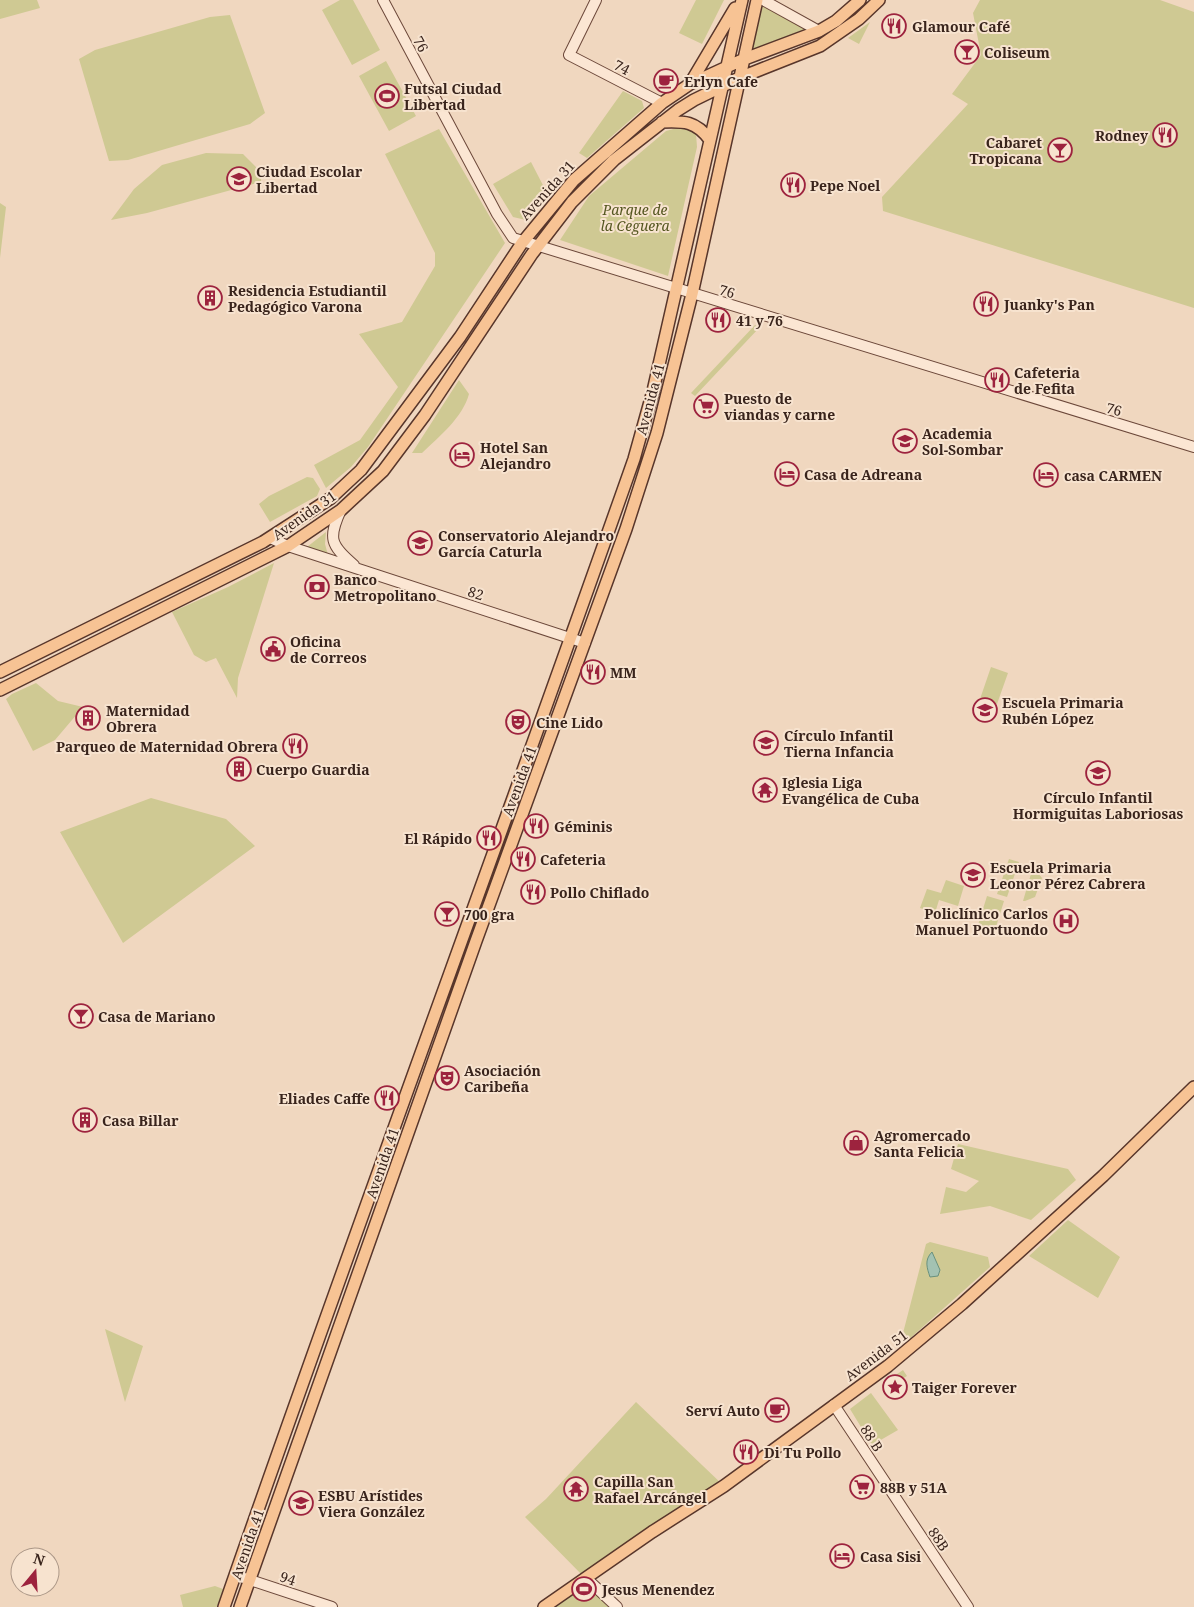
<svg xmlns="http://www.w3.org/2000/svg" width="1194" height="1607" viewBox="0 0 1194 1607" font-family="'Noto Serif',serif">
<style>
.green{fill:#cfc993}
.water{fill:#a3c2b2;stroke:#69917e}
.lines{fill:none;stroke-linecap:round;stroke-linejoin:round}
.secondary-casing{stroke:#6c483a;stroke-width:12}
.primary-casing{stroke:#58362b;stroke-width:14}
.secondary{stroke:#fbe6d3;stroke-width:10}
.primary{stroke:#f7c394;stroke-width:11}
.labels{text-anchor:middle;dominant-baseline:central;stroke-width:4;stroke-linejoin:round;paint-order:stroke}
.poi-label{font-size:14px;font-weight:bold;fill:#39241c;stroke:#f7e3cf;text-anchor:start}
.street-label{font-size:14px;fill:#39241c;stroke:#f7e3cf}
.park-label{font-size:14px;font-style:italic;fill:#555721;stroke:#f7e3cf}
</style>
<rect width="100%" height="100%" fill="#f0d7bf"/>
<path class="green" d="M 0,0 L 37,0 L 40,8 L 0,19 Z
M 340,0 L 353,0 L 380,50 L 352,65 L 322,10 Z
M 696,0 L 724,0 L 702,44 L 679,33 Z
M 757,0 L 819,31 L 742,60 Z
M 980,0 L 1160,0 L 1194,12 L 1194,308 L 883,211 L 882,197 L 968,104 L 952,94 L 981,55 L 973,13 Z
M 230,15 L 265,113 L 250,124 L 128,160 L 109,161 L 79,59 L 95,50 L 210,17 Z
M 870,22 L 859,44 L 848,38 Z
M 386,61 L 416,116 L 389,131 L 359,76 Z
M 623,91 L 642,101 L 644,108 L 587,158 L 579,153 Z
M 681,127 L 689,128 L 696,134 L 697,147 L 668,276 L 560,240 L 589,196 L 666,131 Z
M 439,129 L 505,243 L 368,447 L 351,467 L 326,488 L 314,465 L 360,440 L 398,387 L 359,334 L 402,322 L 435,266 L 435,253 L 385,154 Z
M 206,153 L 243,154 L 261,172 L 261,182 L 147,213 L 111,220 L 134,189 L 162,165 Z
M 531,162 L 547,193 L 526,220 L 513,217 L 493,184 Z
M 0,203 L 6,207 L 0,258 Z
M 755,325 L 759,328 L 695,396 L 691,393 Z
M 459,380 L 469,394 C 463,417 439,437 422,453 L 412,453 Z
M 307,477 L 313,478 L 320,489 L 317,496 L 270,522 L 259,504 L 269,496 Z
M 326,532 L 325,544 L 328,555 L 307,547 Z
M 274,563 L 238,678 L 237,698 L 216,658 L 206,662 L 194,655 L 172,612 L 228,587 Z
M 991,667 L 1008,673 L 997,704 L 980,699 Z
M 36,683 L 58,701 L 83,707 L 55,740 L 33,751 L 6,699 L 12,694 Z
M 151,798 L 226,819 L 255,846 L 123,943 L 60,832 Z
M 1009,859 L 1019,862 L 1007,897 L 997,894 Z
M 1033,867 L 1042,878 L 1035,897 L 1025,901 L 1023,901 Z
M 946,880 L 964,886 L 958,906 L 939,900 L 935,913 L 920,908 L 927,889 L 941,893 Z
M 987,896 L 1004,901 L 995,930 L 978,925 Z
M 958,1144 L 1068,1169 L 1076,1180 L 1031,1220 L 990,1206 L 940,1214 L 946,1187 L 966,1192 L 979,1181 L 951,1169 Z
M 1068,1220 L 1120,1257 L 1098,1298 L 1029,1256 Z
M 930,1242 L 988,1257 L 990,1267 L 907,1341 L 902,1337 L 926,1244 Z
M 105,1329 L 143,1346 L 125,1402 Z
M 903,1370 L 907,1376 L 897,1382 L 899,1386 L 890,1392 L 884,1383 Z
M 871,1393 L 898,1430 L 872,1445 L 850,1409 Z
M 636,1402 L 724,1486 L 587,1578 L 617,1607 L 544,1607 L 586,1579 L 525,1517 L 546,1499 Z
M 215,1586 L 223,1589 L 217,1607 L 183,1607 L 180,1595 Z"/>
<path class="water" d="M 932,1252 L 940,1270 L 938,1276 L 930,1277 C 927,1268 924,1260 932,1252 Z"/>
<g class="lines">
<g class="secondary-casing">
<path id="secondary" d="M 383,0 L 497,214 L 513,238 L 1194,447
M 596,0 L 569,55 L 662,103
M 763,0 L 819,31
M 341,510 C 328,538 330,545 354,565
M 270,538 L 288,546 L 585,643
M 834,1405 L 968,1607
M 235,1575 L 332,1607
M 587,1579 L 617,1607"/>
</g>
<g class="primary-casing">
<path id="primary" d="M 691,82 L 735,8
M 662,122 C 684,121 696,121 710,140
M 0,672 L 263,542 L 331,498 L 361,470 L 460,337 L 522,243 L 574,180 L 662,103 L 690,84 L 742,60 L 819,31 L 836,21 L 860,0
M 0,690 L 288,546 L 341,510 L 383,471 L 425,415 L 532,254 L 572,202 L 614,160 L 678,110 L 694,100 L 739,78 L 820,46 L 859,19 L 879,0
M 224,1607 C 357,1223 499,843 634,459 L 653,391 L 742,0
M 240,1607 L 476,941 L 626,529 L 657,433 L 692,294 L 757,0
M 544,1607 L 652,1532 L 724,1486 L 888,1366 L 962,1304 L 1103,1176 L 1194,1087"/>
</g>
<use href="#secondary" class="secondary"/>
<use href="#primary" class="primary"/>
</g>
<defs>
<g id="restaurant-ring" transform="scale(1.25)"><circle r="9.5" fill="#f7e3cf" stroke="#9d233e" stroke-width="1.5"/><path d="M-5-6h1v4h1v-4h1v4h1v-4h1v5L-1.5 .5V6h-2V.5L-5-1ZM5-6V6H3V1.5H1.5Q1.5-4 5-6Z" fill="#9d233e"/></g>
<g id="bar-ring" transform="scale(1.25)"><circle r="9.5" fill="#f7e3cf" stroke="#9d233e" stroke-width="1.5"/><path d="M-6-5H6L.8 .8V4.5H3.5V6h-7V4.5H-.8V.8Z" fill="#9d233e"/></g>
<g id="cafe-ring" transform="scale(1.25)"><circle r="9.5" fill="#f7e3cf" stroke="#9d233e" stroke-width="1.5"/><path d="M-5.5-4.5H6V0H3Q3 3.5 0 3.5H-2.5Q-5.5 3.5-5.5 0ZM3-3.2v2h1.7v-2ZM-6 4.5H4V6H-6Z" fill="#9d233e"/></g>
<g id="stadium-ring" transform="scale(1.25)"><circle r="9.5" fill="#f7e3cf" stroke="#9d233e" stroke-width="1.5"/><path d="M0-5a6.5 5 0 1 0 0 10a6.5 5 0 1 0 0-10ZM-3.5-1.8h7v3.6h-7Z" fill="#9d233e"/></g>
<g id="school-ring" transform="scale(1.25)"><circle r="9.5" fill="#f7e3cf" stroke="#9d233e" stroke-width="1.5"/><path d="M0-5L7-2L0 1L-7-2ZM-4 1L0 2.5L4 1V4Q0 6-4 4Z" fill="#9d233e"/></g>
<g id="building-ring" transform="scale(1.25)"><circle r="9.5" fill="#f7e3cf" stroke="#9d233e" stroke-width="1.5"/><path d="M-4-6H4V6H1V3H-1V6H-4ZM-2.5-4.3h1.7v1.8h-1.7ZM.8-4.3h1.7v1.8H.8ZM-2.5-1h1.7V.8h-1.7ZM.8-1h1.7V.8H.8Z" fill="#9d233e"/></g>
<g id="supermarket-ring" transform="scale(1.25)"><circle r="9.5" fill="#f7e3cf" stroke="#9d233e" stroke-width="1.5"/><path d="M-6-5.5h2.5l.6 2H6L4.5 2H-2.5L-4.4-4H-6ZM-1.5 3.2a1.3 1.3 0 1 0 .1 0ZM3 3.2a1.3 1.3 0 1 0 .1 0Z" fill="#9d233e"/></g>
<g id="hotel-ring" transform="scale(1.25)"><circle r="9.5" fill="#f7e3cf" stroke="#9d233e" stroke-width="1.5"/><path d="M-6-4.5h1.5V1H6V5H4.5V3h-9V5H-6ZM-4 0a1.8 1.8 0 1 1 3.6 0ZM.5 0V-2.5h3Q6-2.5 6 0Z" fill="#9d233e"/></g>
<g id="bank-ring" transform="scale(1.25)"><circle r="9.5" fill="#f7e3cf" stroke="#9d233e" stroke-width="1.5"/><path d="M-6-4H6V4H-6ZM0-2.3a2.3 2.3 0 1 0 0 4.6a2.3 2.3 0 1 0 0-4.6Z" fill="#9d233e"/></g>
<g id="civic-ring" transform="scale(1.25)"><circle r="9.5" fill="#f7e3cf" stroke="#9d233e" stroke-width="1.5"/><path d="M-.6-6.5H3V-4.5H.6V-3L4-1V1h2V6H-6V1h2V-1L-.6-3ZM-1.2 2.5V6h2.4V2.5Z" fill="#9d233e"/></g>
<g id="theatre-ring" transform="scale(1.25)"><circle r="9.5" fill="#f7e3cf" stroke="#9d233e" stroke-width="1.5"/><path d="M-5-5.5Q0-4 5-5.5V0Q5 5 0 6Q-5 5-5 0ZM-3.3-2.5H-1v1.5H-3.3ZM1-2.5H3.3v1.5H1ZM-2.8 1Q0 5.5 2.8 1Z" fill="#9d233e"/></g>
<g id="temple-ring" transform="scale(1.25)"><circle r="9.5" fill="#f7e3cf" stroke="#9d233e" stroke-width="1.5"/><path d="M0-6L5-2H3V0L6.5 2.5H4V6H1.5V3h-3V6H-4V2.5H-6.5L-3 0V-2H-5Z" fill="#9d233e"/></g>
<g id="hospital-ring" transform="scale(1.25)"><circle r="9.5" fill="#f7e3cf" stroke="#9d233e" stroke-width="1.5"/><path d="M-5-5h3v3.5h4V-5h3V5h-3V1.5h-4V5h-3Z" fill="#9d233e"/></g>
<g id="shop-ring" transform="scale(1.25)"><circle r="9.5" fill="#f7e3cf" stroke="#9d233e" stroke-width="1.5"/><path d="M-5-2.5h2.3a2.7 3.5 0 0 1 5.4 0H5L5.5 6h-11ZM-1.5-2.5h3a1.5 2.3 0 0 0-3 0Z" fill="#9d233e"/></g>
<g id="sight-ring" transform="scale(1.25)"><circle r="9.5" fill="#f7e3cf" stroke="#9d233e" stroke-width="1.5"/><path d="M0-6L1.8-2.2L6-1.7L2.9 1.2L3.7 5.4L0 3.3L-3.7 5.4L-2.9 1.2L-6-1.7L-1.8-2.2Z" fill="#9d233e"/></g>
</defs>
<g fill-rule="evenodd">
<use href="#restaurant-ring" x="894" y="26"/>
<use href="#bar-ring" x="967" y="52"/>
<use href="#cafe-ring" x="666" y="81"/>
<use href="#stadium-ring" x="387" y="96"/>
<use href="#restaurant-ring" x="1165" y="135"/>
<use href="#bar-ring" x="1060" y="150"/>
<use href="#school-ring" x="239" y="179"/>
<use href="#restaurant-ring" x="793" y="185"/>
<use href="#building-ring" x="210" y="298"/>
<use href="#restaurant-ring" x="986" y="304"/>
<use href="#restaurant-ring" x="718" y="320"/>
<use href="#restaurant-ring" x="997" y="380"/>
<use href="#supermarket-ring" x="706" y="406"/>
<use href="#school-ring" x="905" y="441"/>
<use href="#hotel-ring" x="462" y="455"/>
<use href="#hotel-ring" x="787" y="474"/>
<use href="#hotel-ring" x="1046" y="475"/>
<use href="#school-ring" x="420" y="543"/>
<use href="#bank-ring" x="317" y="587"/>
<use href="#civic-ring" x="273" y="649"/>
<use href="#restaurant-ring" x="593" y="672"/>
<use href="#school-ring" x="985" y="710"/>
<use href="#building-ring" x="88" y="718"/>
<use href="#theatre-ring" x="518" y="722"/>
<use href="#school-ring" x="766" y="743"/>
<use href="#restaurant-ring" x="295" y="746"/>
<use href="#building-ring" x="239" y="769"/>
<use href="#school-ring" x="1098" y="773"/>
<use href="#temple-ring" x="765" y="790"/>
<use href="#restaurant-ring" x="536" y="826"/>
<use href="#restaurant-ring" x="489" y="838"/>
<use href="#restaurant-ring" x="523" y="859"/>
<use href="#school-ring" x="973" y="875"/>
<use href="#restaurant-ring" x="533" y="892"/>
<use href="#bar-ring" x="447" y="914"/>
<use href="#hospital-ring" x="1066" y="921"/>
<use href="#bar-ring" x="81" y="1016"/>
<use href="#theatre-ring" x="447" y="1078"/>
<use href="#restaurant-ring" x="387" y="1098"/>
<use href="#building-ring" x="85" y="1120"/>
<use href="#shop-ring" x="856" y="1143"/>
<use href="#sight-ring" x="895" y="1387"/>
<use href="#cafe-ring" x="777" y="1410"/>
<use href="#restaurant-ring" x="746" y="1452"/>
<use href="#supermarket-ring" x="862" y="1487"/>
<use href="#temple-ring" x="576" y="1489"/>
<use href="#school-ring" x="301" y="1503"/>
<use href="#hotel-ring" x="842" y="1556"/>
<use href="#stadium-ring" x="584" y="1589"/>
</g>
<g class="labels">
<g class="poi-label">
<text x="912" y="26">Glamour Café</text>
<text x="984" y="52">Coliseum</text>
<text x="684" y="81">Erlyn Cafe</text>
<text x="404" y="88">Futsal Ciudad<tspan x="404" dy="16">Libertad</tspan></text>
<text x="1148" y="135" text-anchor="end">Rodney</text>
<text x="1042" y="142" text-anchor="end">Cabaret<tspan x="1042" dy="16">Tropicana</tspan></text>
<text x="256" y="171">Ciudad Escolar<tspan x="256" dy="16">Libertad</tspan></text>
<text x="810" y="185">Pepe Noel</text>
<text x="228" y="290">Residencia Estudiantil<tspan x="228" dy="16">Pedagógico Varona</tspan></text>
<text x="1004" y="304">Juanky's Pan</text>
<text x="736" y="320">41 y 76</text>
<text x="1014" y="372">Cafeteria<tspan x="1014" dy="16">de Fefita</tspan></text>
<text x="724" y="398">Puesto de<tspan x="724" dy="16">viandas y carne</tspan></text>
<text x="922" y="433">Academia<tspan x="922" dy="16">Sol-Sombar</tspan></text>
<text x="480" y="447">Hotel San<tspan x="480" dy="16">Alejandro</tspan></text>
<text x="804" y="474">Casa de Adreana</text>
<text x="1064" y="475">casa CARMEN</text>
<text x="438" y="535">Conservatorio Alejandro<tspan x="438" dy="16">García Caturla</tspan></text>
<text x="334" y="579">Banco<tspan x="334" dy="16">Metropolitano</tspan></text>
<text x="290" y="641">Oficina<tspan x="290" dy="16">de Correos</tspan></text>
<text x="610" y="672">MM</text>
<text x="1002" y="702">Escuela Primaria<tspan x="1002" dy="16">Rubén López</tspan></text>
<text x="106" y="710">Maternidad<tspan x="106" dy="16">Obrera</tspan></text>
<text x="536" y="722">Cine Lido</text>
<text x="784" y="735">Círculo Infantil<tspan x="784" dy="16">Tierna Infancia</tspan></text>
<text x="278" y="746" text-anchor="end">Parqueo de Maternidad Obrera</text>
<text x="256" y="769">Cuerpo Guardia</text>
<text x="782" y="782">Iglesia Liga<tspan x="782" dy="16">Evangélica de Cuba</tspan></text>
<text x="1098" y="797" text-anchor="middle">Círculo Infantil<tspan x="1098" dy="16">Hormiguitas Laboriosas</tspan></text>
<text x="554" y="826">Géminis</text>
<text x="472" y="838" text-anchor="end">El Rápido</text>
<text x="540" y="859">Cafeteria</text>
<text x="990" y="867">Escuela Primaria<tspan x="990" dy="16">Leonor Pérez Cabrera</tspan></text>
<text x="550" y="892">Pollo Chiflado</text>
<text x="1048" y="913" text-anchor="end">Policlínico Carlos<tspan x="1048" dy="16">Manuel Portuondo</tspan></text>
<text x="464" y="914">700 gra</text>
<text x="98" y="1016">Casa de Mariano</text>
<text x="464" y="1070">Asociación<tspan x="464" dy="16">Caribeña</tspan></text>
<text x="370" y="1098" text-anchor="end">Eliades Caffe</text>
<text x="102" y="1120">Casa Billar</text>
<text x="874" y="1135">Agromercado<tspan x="874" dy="16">Santa Felicia</tspan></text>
<text x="912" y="1387">Taiger Forever</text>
<text x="760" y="1410" text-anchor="end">Serví Auto</text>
<text x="764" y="1452">Di Tu Pollo</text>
<text x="594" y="1481">Capilla San<tspan x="594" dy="16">Rafael Arcángel</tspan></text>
<text x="880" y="1487">88B y 51A</text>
<text x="318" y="1495">ESBU Arístides<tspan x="318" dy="16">Viera González</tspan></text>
<text x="860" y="1556">Casa Sisi</text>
<text x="602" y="1589">Jesus Menendez</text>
</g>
<g class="street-label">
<text transform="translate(421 44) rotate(62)">76</text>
<text transform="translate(622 67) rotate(28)">74</text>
<text transform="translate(547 190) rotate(-48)">Avenida 31</text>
<text transform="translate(727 291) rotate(17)">76</text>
<text transform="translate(650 399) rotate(-75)">Avenida 41</text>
<text transform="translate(1114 409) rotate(16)">76</text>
<text transform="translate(304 515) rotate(-35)">Avenida 31</text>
<text transform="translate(476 593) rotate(18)">82</text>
<text transform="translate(519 781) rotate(-70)">Avenida 41</text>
<text transform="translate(382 1163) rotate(-71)">Avenida 41</text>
<text transform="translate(876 1355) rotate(-37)">Avenida 51</text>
<text transform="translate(872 1438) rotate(57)">88 B</text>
<text transform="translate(939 1539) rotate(56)">88B</text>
<text transform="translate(247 1544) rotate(-71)">Avenida 41</text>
<text transform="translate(288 1578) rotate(19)">94</text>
</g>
<g class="park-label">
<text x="635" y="209">Parque de<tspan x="635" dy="16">la Ceguera</tspan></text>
</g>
</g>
<g transform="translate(35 1572) rotate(18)"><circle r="24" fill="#f7e3cf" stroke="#ab9787"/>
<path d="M0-4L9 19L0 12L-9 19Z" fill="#9d233e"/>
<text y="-8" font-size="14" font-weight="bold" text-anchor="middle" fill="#39241c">N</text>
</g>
</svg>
